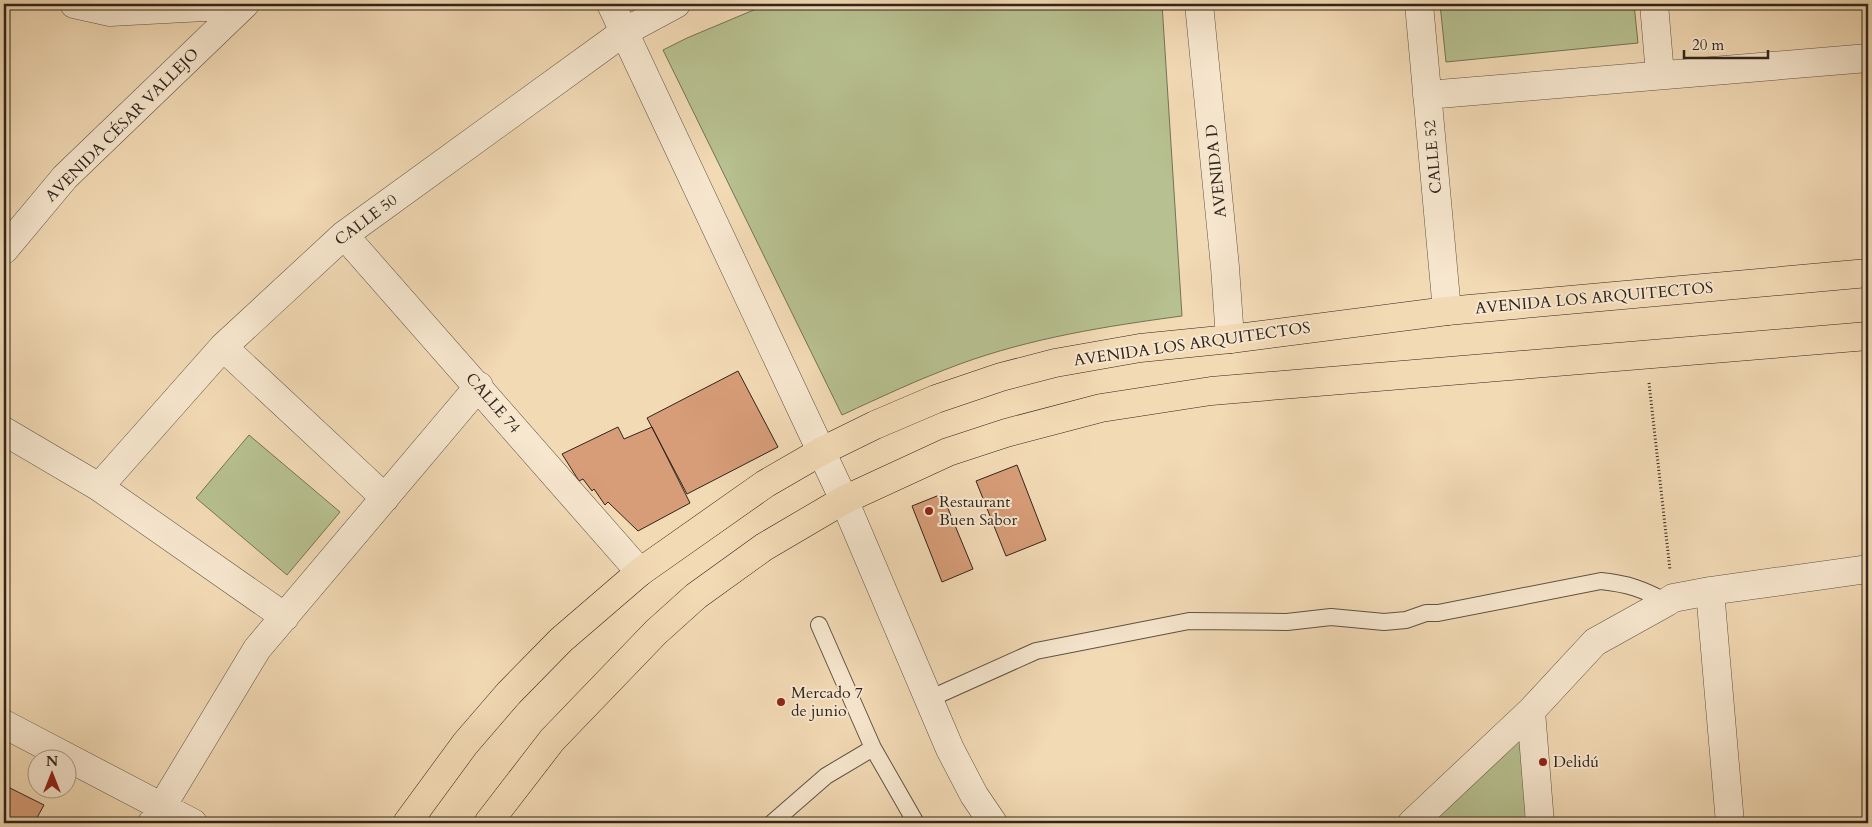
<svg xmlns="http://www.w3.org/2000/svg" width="1872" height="827" viewBox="0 0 1872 827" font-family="Cardo,serif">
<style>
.green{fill:#b7c090;stroke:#747256}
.building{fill:#d79d78;stroke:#30241d}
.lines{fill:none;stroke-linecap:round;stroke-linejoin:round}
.lane-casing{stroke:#605243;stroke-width:18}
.street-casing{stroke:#605243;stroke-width:29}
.primary-casing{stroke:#30241d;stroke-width:29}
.path{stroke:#30241d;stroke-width:3;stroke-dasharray:1 2.5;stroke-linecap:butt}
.lane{stroke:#f7e7cf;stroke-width:16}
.street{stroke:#f7e7cf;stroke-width:28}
.primary{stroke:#f2dab5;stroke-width:28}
.poi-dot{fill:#8f2418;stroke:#f7e7cf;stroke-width:2}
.labels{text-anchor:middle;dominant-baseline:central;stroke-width:4;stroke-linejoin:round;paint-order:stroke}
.street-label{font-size:16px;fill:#30241d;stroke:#f7e7cf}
.poi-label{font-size:16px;fill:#30241d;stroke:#f7e7cf;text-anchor:start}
</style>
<rect width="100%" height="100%" fill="#f2dab5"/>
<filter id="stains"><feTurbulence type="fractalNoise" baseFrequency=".004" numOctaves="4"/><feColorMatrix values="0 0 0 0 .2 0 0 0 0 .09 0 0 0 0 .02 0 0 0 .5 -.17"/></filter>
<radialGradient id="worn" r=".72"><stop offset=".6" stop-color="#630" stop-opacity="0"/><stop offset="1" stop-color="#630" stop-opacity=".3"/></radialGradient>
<path class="green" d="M 768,4 L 1162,4 L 1182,316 C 1107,326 1031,338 960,364 C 919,379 881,397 842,415 L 663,50 L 687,38 Z
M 1440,4 L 1634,4 L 1638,43 L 1446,62 Z
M 249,435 L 340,512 L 287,575 L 196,498 Z
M 1525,726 L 1534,823 L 1428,823 Z"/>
<path class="building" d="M 738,371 L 778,447 L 687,494 L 647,418 Z
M 618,427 L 624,439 L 652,427 L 690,503 L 638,531 L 608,502 L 605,505 L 594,489 L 592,491 L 583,479 L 579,481 L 562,454 Z
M 1017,465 L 1046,540 L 1006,556 L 976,481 Z
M 942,494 L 973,569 L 942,582 L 912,506 Z
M 4,785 L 44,805 L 34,823 L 4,823 Z"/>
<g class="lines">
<g class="lane-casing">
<path id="lane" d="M 819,625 L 873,748 L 916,823
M 929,699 L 1036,651 L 1189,621 L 1287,622 L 1331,617 L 1384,622 L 1406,620 L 1426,613 L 1438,613 L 1601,581 C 1629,584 1642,589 1667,602
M 772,823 L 826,776 L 873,748"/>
</g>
<g class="street-casing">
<path id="street" d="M 74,4 L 110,12 L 242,5
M 611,4 L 844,500 L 950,749 L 974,795 L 993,823
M 1199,4 L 1225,267 L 1230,339
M 1419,4 L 1447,311
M 1654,4 L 1660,75
M 1427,95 L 1868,58
M 344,235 L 640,572
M 4,250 L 65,177 L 245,4
M 223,347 L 385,498
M 4,431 L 99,487 L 285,617
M 99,487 L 223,347 L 344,235 L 624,32 L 676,4
M 1710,591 L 1730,823
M 1531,711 L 1540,823
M 4,724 L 193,823
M 152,823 L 257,649 L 479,386
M 1412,823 L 1531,711 L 1595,642 L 1667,602 L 1673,598 L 1710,591 L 1868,569"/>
</g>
<g class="primary-casing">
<path id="primary" d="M 407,823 L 465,744 L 509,693 L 561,640 L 640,572 L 765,484 L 822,451 L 875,425 L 936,399 L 1001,377 L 1055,363 L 1140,348 L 1230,339 L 1447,311 L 1868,273
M 488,823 L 552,740 L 656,632 L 696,596 L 764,547 L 844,500 L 948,452 L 1006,433 L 1101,408 L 1211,391 L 1868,336"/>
</g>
<path class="path" d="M 1649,383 L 1670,570"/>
<use href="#lane" class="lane"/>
<use href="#street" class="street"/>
<use href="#primary" class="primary"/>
</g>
<g class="poi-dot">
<circle cx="929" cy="511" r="5"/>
<circle cx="781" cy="702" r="5"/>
<circle cx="1543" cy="762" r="5"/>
</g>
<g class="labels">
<g class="street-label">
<text transform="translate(122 125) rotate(-45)">AVENIDA CÉSAR VALLEJO</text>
<text transform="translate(1433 157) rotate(-95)">CALLE 52</text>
<text transform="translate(1216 171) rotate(-96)">AVENIDA D</text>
<text transform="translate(366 220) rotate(-37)">CALLE 50</text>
<text transform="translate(1594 298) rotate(-5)">AVENIDA LOS ARQUITECTOS</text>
<text transform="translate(1192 344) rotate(-8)">AVENIDA LOS ARQUITECTOS</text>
<text transform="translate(493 403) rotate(49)">CALLE 74</text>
</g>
<g class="poi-label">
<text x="939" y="502">Restaurant<tspan x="939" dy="18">Buen Sabor</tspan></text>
<text x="791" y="693">Mercado 7<tspan x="791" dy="18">de junio</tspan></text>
<text x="1553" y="762">Delidú</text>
</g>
</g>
<rect width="1872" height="827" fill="none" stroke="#f2dab5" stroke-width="20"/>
<rect x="5" y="5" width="1862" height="817" fill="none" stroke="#30241d" stroke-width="2.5"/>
<rect x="10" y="10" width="1852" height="807" fill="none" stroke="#30241d"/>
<g transform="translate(52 774)"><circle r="24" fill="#f7e7cf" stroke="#a79988"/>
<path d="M0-4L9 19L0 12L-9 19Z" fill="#8f2418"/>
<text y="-8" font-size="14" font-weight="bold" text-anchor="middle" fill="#30241d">N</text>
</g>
<path d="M1684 50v8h84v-8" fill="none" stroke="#30241d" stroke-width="2.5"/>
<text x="1692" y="50" font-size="15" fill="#30241d" stroke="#f7e7cf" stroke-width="4" paint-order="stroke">20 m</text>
<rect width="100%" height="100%" filter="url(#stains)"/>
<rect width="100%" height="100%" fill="url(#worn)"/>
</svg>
